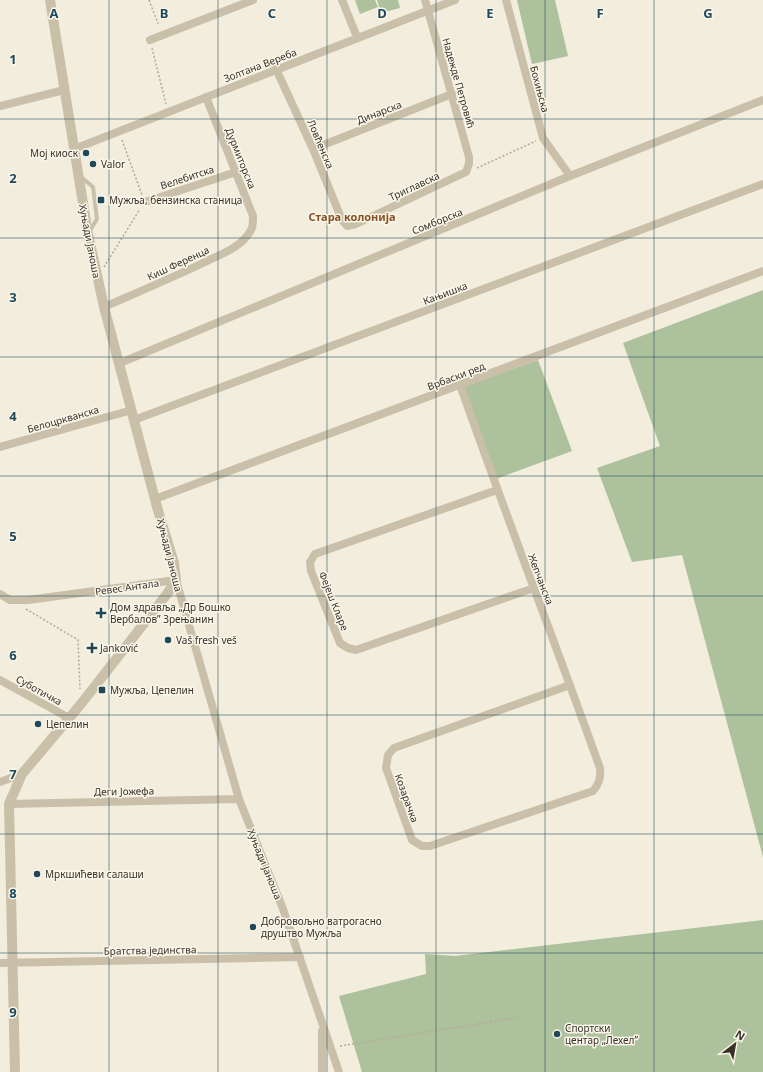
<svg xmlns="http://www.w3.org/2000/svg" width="763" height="1072" viewBox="0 0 763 1072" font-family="'Noto Sans',sans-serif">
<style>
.green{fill:#adc19d}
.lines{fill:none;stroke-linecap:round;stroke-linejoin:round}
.path{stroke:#b6aa93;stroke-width:1.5;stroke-dasharray:2 2;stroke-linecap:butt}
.service{stroke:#cac0a9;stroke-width:4}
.minor{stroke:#cac0a9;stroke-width:8}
.tertiary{stroke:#cac0a9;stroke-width:10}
.grid{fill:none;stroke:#1e4859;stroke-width:1;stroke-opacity:0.55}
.poi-dot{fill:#1e4859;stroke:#faf6e9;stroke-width:1.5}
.labels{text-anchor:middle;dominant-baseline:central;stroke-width:3;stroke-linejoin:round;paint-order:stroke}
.street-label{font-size:10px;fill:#373129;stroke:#faf6e9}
.poi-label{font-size:10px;fill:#373129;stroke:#faf6e9;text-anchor:start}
.neighbourhood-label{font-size:11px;font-weight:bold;fill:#865022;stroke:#faf6e9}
.grid-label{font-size:13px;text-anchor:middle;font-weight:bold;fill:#1e4859;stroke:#faf6e9;stroke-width:3;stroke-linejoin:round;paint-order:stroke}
</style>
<rect width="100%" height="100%" fill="#f2eddd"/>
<path class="green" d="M 355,0 L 375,0 L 378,7 L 360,14 Z
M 377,0 L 398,0 L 400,8 L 381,13 Z
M 517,0 L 555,0 L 568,56 L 532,64 Z
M 763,290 L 763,857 L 682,555 L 632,562 L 597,468 L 660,446 L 623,343 Z
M 538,360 L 572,451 L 496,479 L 462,387 Z
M 763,920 L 763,1072 L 362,1072 L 339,996 L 426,974 L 425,954 L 455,956 Z"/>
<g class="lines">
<path class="path" d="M 149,0 L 159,26
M 152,48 L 166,104
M 122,140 L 142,195
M 477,168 L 536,141
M 104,267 L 140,209
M 26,609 L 78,640 L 80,689
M 340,1046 L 521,1017"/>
<path class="service" d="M 81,177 L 93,187 L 97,219 L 89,232"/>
<path class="minor" d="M 342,0 L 357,37
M 506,0 L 543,138 L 570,176
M 150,40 L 253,0
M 276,69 L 313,149 L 342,220 L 347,226 L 356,224 L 466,172 L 469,164 L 469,157 L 425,0
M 0,106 L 64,90
M 74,149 L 455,0
M 313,149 L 452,94
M 145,202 L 236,172
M 104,307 C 138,292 172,278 205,262 C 219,255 237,249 247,236 C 253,229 253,225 253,216 L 206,97
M 120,363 L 570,176 L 763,100
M 460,385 C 505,513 554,640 600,768 C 601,778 599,784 593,791 L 430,846 L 422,846 L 412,840 L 386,768 L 388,755 L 394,748 L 570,685
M 134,420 L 763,184
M 0,447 L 132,410
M 497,490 L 315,554 L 310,562 L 311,571 L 340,643 L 348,648 L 356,650 L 534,588
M 155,499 L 763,271
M 0,594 L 10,600 L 28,600 L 176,580 L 239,799 L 283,909 L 339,1072
M 0,680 L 69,718
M 0,782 L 22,774
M 9,804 L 239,799
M 0,963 L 300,957
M 322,1031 L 322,1072"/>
<path class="tertiary" d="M 15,1072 L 9,804 L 22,774 L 81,704 L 167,594 L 176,580 L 174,563 L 157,507 L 104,307 L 88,234 L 50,0"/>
</g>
<path class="grid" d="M 109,0 L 109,1072M 218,0 L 218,1072M 327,0 L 327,1072M 436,0 L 436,1072M 545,0 L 545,1072M 654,0 L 654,1072M 0,119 L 763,119M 0,238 L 763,238M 0,357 L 763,357M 0,476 L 763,476M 0,596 L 763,596M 0,715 L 763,715M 0,834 L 763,834M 0,953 L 763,953"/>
<g class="poi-dot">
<circle cx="86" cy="153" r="4"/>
<circle cx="93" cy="164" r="4"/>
<rect x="97" y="196" width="8" height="8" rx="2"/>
<path d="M99 607h4v4h4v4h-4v4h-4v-4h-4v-4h4z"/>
<circle cx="168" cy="640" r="4"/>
<path d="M90 642h4v4h4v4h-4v4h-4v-4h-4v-4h4z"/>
<rect x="98" y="686" width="8" height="8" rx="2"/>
<circle cx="38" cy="724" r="4"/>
<circle cx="37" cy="874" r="4"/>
<circle cx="253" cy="927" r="4"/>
<circle cx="557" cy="1034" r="4"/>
</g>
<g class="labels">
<g class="street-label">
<text transform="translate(260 65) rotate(-21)">Золтана Вереба</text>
<text transform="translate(459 83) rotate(74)">Надежде Петровић</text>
<text transform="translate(540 89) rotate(75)">Бохињска</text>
<text transform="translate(379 112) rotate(-21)">Динарска</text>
<text transform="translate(321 144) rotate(67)">Ловћенска</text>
<text transform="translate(241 158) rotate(68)">Дурмиторска</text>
<text transform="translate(187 177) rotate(-18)">Велебитска</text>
<text transform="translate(414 186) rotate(-25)">Триглавска</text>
<text transform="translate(437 221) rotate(-22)">Сомборска</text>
<text transform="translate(90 241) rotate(79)">Хуњади Јаноша</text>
<text transform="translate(178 263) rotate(-25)">Киш Ференца</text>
<text transform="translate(445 293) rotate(-21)">Кањишка</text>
<text transform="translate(456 376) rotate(-21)">Врбаски ред</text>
<text transform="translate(63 419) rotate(-16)">Белоцркванска</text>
<text transform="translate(170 555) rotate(76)">Хуњади Јаноша</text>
<text transform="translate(541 579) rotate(69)">Жепчанска</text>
<text transform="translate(127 587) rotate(-8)">Ревес Антала</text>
<text transform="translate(334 601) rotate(68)">Фејеш Кларе</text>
<text transform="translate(39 690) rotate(29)">Суботичка</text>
<text transform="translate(124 791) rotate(-1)">Деги Јожефа</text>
<text transform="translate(407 798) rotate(70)">Козарачка</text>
<text transform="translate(265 864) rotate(68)">Хуњади Јаноша</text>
<text transform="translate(150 950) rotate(-1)">Братства јединства</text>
</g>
<g class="poi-label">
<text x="78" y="153" text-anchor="end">Мој киоск</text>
<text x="101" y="164">Valor</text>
<text x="109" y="200">Мужља, бензинска станица</text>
<text x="110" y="607">Дом здравља „Др Бошко<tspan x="110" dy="12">Вербалов” Зрењанин</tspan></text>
<text x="176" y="640">Vaš fresh veš</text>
<text x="100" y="648">Janković</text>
<text x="110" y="690">Мужља, Цепелин</text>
<text x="46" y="724">Цепелин</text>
<text x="45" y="874">Мркшићеви салаши</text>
<text x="261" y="921">Добровољно ватрогасно<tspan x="261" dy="12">друштво Мужља</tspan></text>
<text x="565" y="1028">Спортски<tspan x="565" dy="12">центар „Лехел”</tspan></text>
</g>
<g class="neighbourhood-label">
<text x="352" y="216">Стара колонија</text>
</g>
</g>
<g class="grid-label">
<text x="54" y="18">A</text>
<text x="164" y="18">B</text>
<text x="272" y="18">C</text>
<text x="382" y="18">D</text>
<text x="490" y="18">E</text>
<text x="600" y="18">F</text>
<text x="708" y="18">G</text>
<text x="13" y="64">1</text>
<text x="13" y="183">2</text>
<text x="13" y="302">3</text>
<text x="13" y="421">4</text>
<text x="13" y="541">5</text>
<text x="13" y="660">6</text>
<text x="13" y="779">7</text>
<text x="13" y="898">8</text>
<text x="13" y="1017">9</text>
</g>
<g transform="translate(735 1044) rotate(31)" stroke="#faf6e9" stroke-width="3" paint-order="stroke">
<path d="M0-3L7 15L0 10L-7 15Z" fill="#373129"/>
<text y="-6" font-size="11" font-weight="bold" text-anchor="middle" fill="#373129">N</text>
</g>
</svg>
